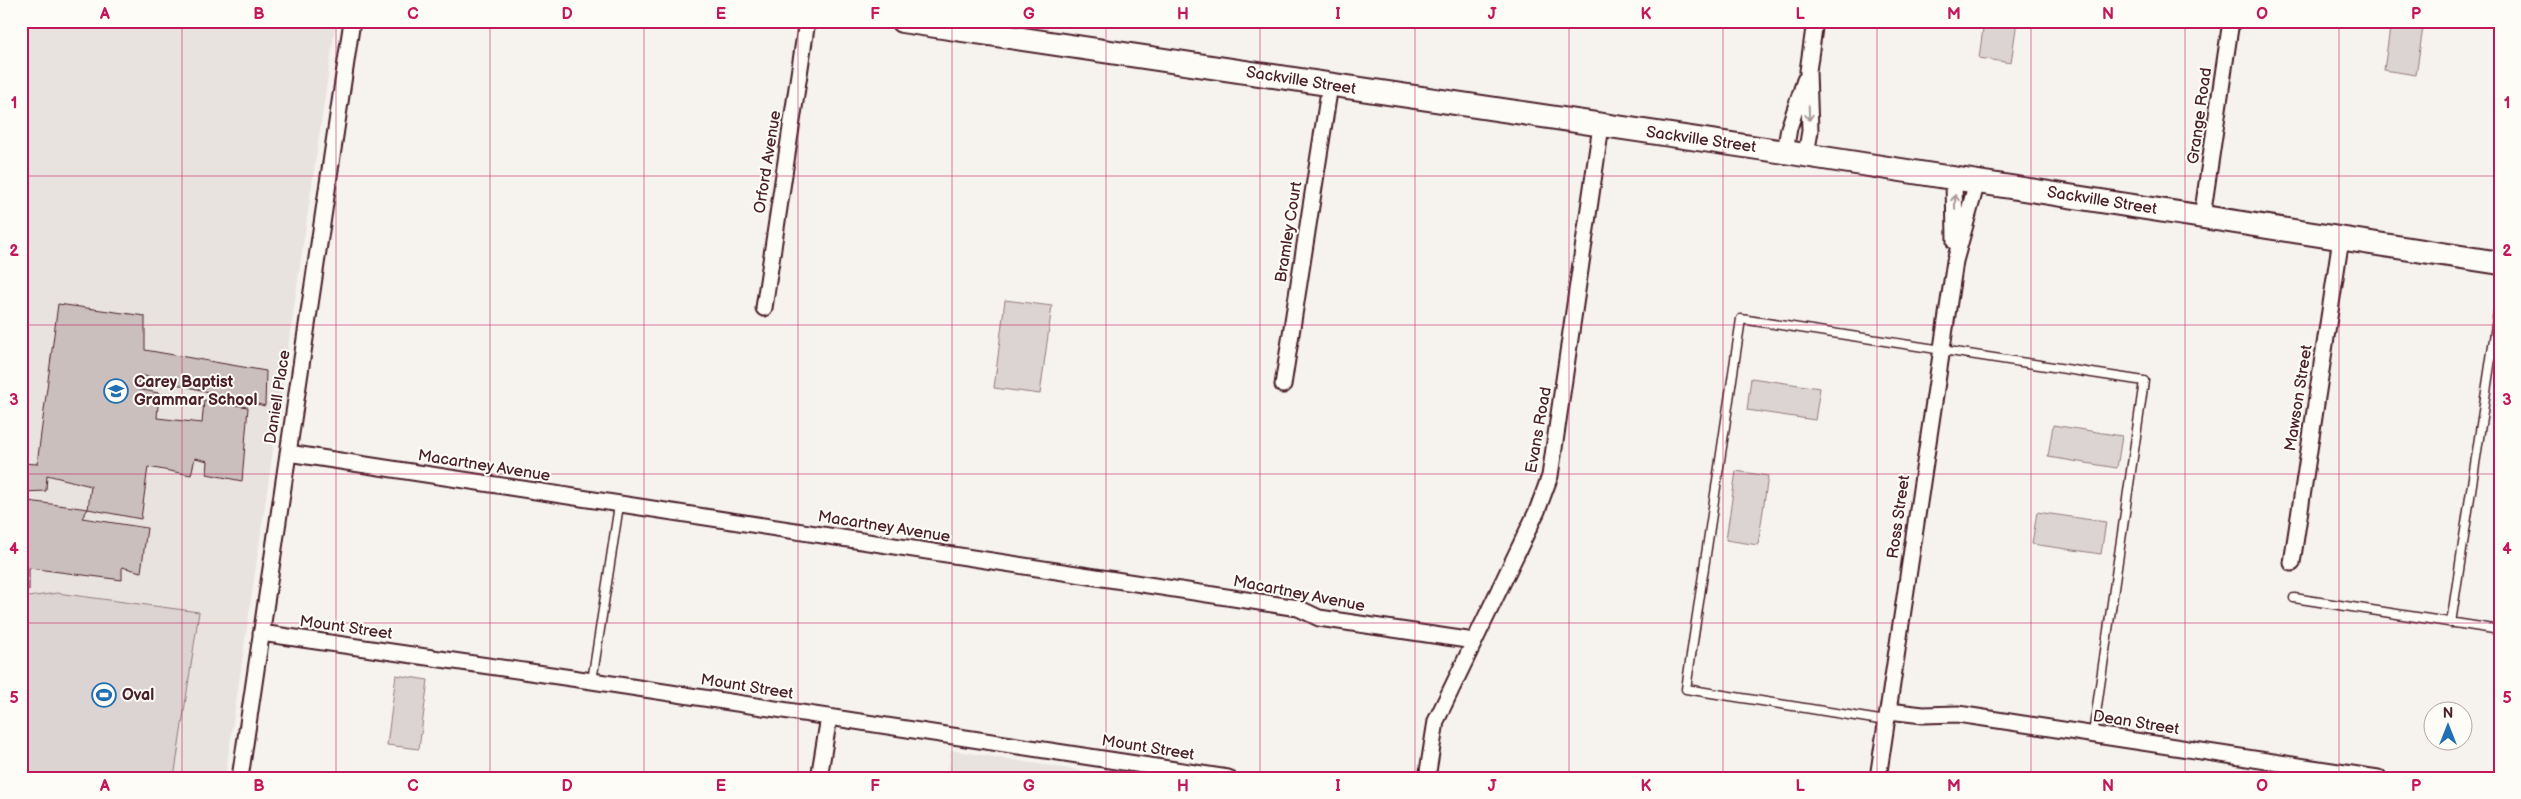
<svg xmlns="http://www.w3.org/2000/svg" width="2521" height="799" viewBox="0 0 2521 799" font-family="'Balsamiq Sans',sans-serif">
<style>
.built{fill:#e9e3e0}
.green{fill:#dcd4d2;stroke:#937a7e}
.building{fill:#cbbfbe;stroke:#4a1f2b}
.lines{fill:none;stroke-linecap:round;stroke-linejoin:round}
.lane-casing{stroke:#4a1f2b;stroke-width:11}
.street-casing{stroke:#4a1f2b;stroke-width:19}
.secondary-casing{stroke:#4a1f2b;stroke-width:26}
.lane{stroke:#fdfcf7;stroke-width:8}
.street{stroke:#fdfcf7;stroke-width:15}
.secondary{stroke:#fdfcf7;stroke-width:22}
.oneway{stroke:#ac999b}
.grid{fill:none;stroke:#c2185b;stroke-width:1;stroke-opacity:0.55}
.labels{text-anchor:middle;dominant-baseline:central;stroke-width:4;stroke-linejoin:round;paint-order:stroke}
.street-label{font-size:16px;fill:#4a1f2b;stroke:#fdfcf7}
.poi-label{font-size:16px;font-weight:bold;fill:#4a1f2b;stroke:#fdfcf7;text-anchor:start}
.neatline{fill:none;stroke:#c2185b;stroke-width:2}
.grid-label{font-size:16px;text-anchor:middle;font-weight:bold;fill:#c2185b}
</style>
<rect width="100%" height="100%" fill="#f6f3ef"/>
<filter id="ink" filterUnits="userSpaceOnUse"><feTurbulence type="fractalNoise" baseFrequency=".02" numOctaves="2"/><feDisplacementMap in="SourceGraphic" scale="10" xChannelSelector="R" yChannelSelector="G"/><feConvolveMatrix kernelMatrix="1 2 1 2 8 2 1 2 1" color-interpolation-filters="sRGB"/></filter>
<g filter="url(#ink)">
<path class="built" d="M 21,21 L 336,21 L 225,778 L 21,778 Z
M 951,750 L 1127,778 L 947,778 Z"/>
<path class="green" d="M 1984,21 L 2017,21 L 2011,63 L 1979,58 Z
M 2391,21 L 2424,21 L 2416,75 L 2384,70 Z
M 1005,300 L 1052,306 L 1040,394 L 994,388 Z
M 1751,378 L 1820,388 L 1815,420 L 1747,410 Z
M 2053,425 L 2122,436 L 2117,468 L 2048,457 Z
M 1736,471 L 1768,476 L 1758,545 L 1726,540 Z
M 2037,512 L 2106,522 L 2101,554 L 2032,544 Z
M 57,593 L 199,612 L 174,778 L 21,778 L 21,602 L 28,597 Z
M 396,675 L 428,680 L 419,749 L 387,745 Z"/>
<path class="building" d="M 58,304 L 145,316 L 145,350 L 266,371 L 265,406 L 140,375 L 137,389 L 159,393 L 157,418 L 202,423 L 204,400 L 248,407 L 242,481 L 207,474 L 208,461 L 195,458 L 191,475 L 148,467 L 141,519 L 88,509 L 91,486 L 47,475 L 46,491 L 23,492 L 23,463 L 37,464 Z
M 21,500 L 88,509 L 82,518 L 147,528 L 141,572 L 122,567 L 122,580 L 29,568 L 29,590 L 21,595 Z"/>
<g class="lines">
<g class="lane-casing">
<path id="lane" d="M 2294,598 L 2500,630
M 2451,623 L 2500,299
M 592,681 L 619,505
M 1886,721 L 1686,689 L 1741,319 L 2144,381 L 2093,734"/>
</g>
<g class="street-casing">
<path id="street" d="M 1785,152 L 1789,128 L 1805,80
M 1806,155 L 1810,131 L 1808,71 L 1815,21
M 1954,178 L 1955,242
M 2202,217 L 2231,21
M 764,308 L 807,21
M 1283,385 L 1330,85
M 288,453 L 1298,608 L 1319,618 L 1474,641
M 2292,563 L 2341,238
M 261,633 L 592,681 L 1228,778
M 1889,711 L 1923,715 L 1958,714 L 2378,778
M 240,778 L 352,21
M 819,778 L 829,717
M 1427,778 L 1436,721 L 1537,511 L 1550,476 L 1601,126
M 1878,778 L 1955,261 L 1977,182"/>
</g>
<g class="secondary-casing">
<path id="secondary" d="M 902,21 L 1785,152 L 2500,263"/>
</g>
<use href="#lane" class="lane"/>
<use href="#street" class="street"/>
<use href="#secondary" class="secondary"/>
</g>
<defs><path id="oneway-shaft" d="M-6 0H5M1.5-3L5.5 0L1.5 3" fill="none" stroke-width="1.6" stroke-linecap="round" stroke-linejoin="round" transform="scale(1.25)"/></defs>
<g class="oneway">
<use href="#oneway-shaft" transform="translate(1809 113) rotate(88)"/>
<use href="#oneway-shaft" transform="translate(1955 202) rotate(-90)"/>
</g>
</g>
<path class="grid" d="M 182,21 L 182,778M 336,21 L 336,778M 490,21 L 490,778M 644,21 L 644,778M 798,21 L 798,778M 952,21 L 952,778M 1106,21 L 1106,778M 1260,21 L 1260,778M 1415,21 L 1415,778M 1569,21 L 1569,778M 1723,21 L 1723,778M 1877,21 L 1877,778M 2031,21 L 2031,778M 2185,21 L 2185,778M 2339,21 L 2339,778M 21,176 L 2500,176M 21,325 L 2500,325M 21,474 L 2500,474M 21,623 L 2500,623"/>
<defs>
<g id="school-ring" transform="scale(1.25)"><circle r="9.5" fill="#fdfcf7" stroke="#1f6fb2" stroke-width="1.5"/><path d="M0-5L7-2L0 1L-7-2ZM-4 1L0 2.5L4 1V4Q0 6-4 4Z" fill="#1f6fb2"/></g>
<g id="stadium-ring" transform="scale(1.25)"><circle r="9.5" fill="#fdfcf7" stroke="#1f6fb2" stroke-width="1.5"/><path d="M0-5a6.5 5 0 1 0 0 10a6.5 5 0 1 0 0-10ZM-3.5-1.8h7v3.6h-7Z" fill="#1f6fb2"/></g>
</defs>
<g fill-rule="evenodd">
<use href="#school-ring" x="116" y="391"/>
<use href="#stadium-ring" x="104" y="695"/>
</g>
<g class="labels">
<g class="street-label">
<text transform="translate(1301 81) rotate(9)">Sackville Street</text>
<text transform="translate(2200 116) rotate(-82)">Grange Road</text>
<text transform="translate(1701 140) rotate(8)">Sackville Street</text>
<text transform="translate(768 162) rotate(-81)">Orford Avenue</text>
<text transform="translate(2102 201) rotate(9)">Sackville Street</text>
<text transform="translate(1289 232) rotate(-81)">Bramley Court</text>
<text transform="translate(278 397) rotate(-81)">Daniell Place</text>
<text transform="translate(2299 398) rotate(-81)">Mawson Street</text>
<text transform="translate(1539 430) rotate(-80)">Evans Road</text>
<text transform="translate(484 466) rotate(9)">Macartney Avenue</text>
<text transform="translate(1899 517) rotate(-82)">Ross Street</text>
<text transform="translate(884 527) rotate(9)">Macartney Avenue</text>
<text transform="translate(1299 594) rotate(11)">Macartney Avenue</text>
<text transform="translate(346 628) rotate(8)">Mount Street</text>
<text transform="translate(747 687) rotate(9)">Mount Street</text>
<text transform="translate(2136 723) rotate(9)">Dean Street</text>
<text transform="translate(1148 748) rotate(9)">Mount Street</text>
</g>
<g class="poi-label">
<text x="134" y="382">Carey Baptist<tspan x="134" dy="18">Grammar School</tspan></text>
<text x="122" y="695">Oval</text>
</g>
</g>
<rect width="2521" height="799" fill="none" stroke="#fdfcf7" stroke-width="55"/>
<g transform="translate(2448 726)"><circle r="24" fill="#fdfcf7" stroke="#b5a4a5"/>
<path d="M0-4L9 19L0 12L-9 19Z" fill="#1f6fb2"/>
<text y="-8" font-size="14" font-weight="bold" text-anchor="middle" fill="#4a1f2b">N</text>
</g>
<rect x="28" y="28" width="2466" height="744" class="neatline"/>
<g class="grid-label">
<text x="105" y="19">A</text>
<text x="259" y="19">B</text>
<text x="413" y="19">C</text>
<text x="567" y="19">D</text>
<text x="721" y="19">E</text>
<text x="875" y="19">F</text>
<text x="1029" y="19">G</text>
<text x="1183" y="19">H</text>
<text x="1338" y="19">I</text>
<text x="1492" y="19">J</text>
<text x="1646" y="19">K</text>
<text x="1800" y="19">L</text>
<text x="1954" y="19">M</text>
<text x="2108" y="19">N</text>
<text x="2262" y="19">O</text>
<text x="2416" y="19">P</text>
<text x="14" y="108">1</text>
<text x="2507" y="108">1</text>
<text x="14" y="256">2</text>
<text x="2507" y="256">2</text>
<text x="14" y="405">3</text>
<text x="2507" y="405">3</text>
<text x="14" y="554">4</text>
<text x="2507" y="554">4</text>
<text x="14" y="703">5</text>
<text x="2507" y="703">5</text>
<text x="105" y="791">A</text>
<text x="259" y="791">B</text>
<text x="413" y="791">C</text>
<text x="567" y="791">D</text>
<text x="721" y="791">E</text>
<text x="875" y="791">F</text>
<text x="1029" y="791">G</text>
<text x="1183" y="791">H</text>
<text x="1338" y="791">I</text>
<text x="1492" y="791">J</text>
<text x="1646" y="791">K</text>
<text x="1800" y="791">L</text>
<text x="1954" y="791">M</text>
<text x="2108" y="791">N</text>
<text x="2262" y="791">O</text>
<text x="2416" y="791">P</text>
</g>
</svg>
